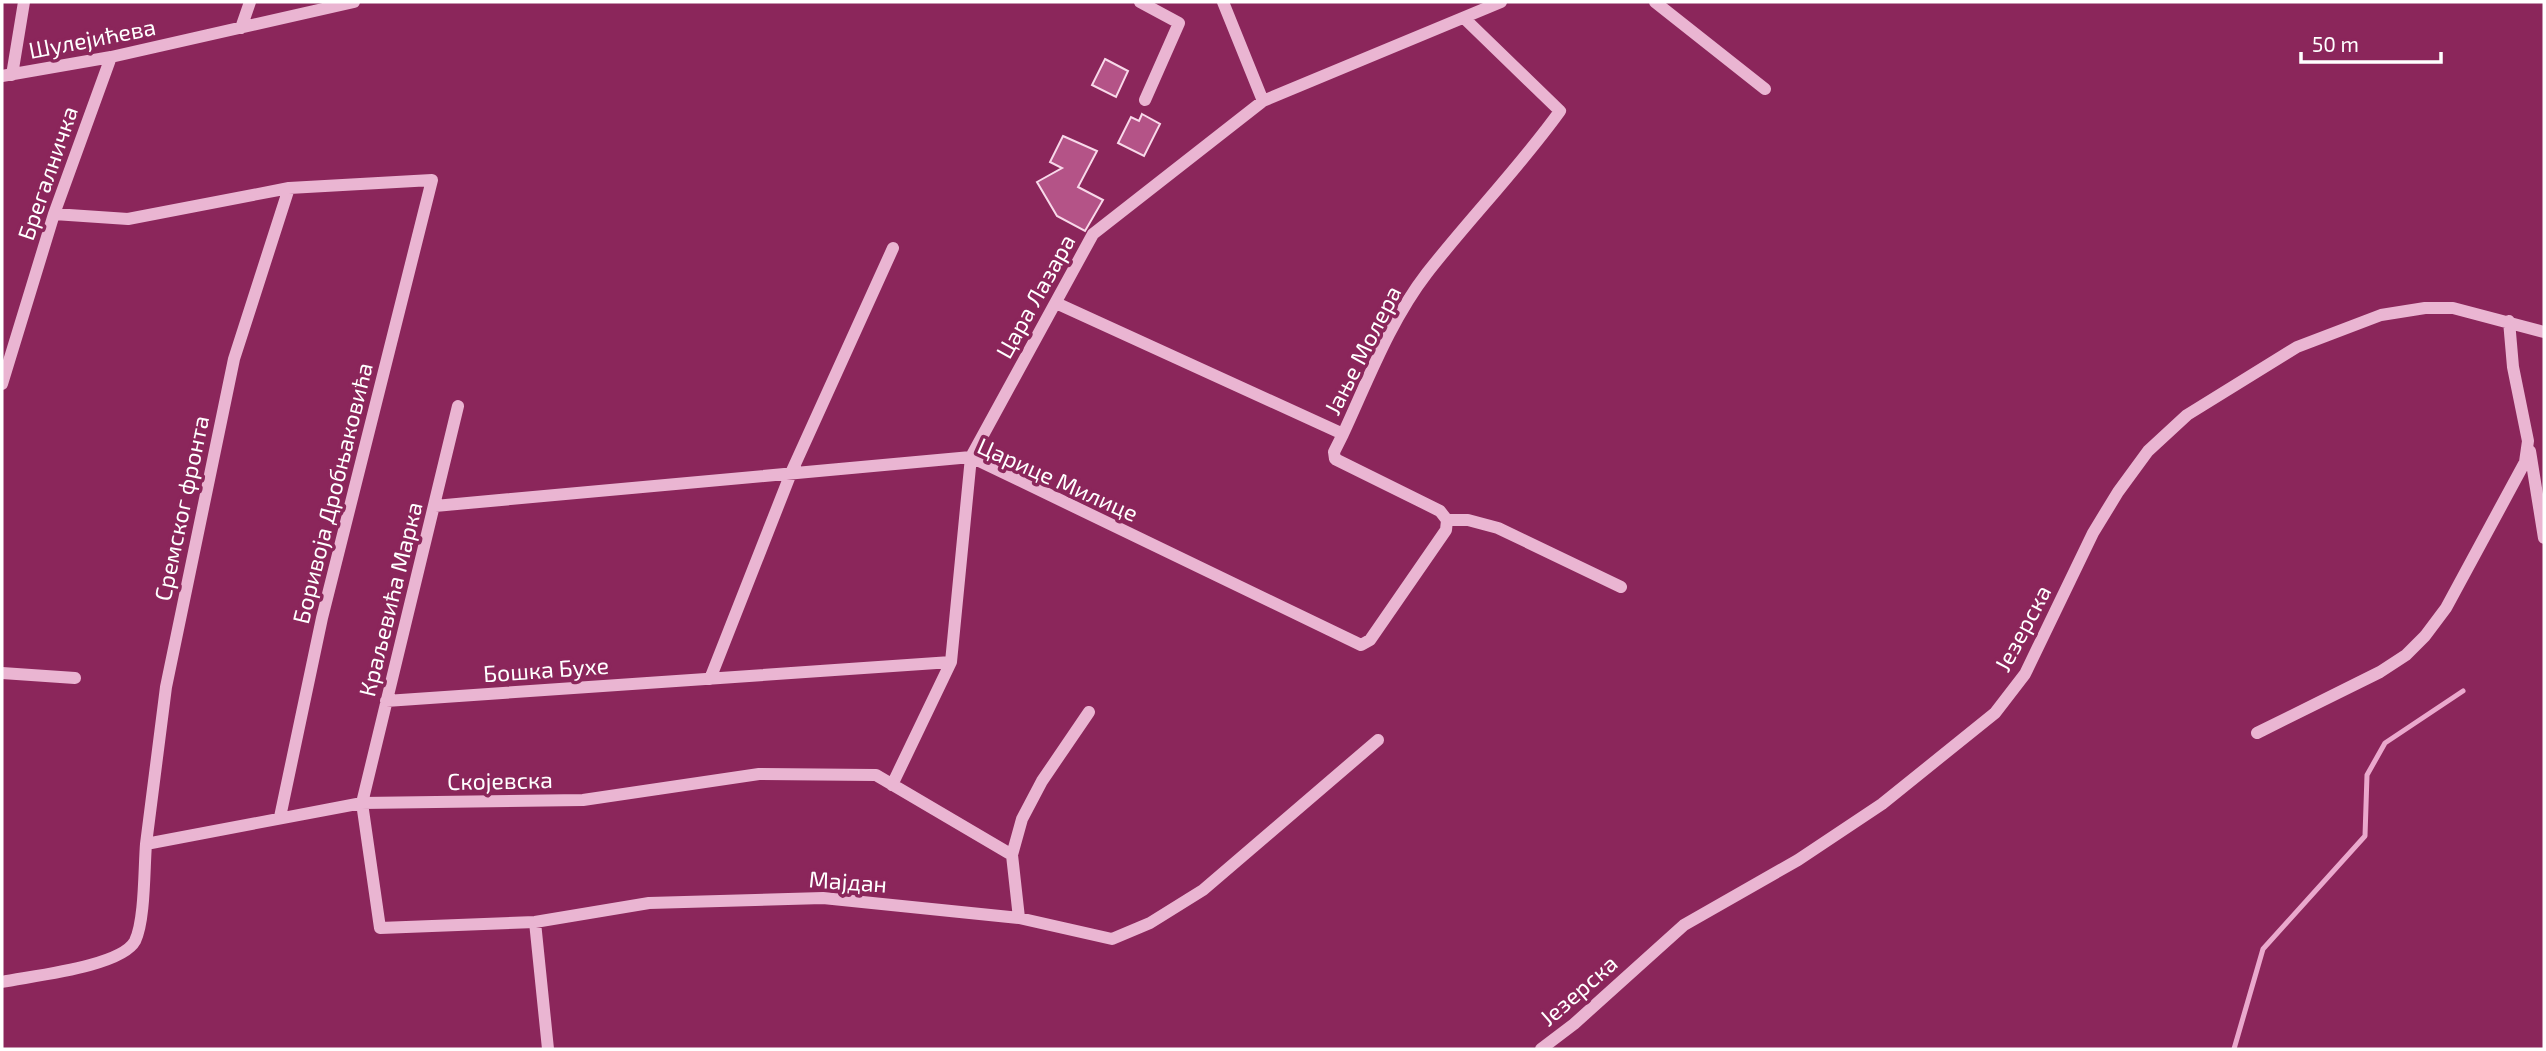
<svg xmlns="http://www.w3.org/2000/svg" width="2546" height="1051" viewBox="0 0 2546 1051" font-family="'Exo 2',sans-serif">
<style>
.lines{fill:none;stroke-linecap:round;stroke-linejoin:round}
.stream{stroke:#eaa9cd;stroke-width:5}
.building{fill:#b45387;stroke:#f8d9ea;stroke-width:2}
.minor{stroke:#eab5d2;stroke-width:12}
.labels{text-anchor:middle;dominant-baseline:central;stroke-width:7;stroke-linejoin:round;paint-order:stroke}
.street-label{font-size:23px;fill:#fff;stroke:#8b265b}
</style>
<rect width="100%" height="100%" fill="#8b265b"/>
<g class="lines">
<path class="stream" d="M 2234,1049 L 2263,949 L 2365,836 L 2367,775 L 2385,743 L 2463,691"/>
</g>
<path class="building" d="M 1105,59 L 1128,71 L 1116,97 L 1092,85 Z
M 1142,114 L 1160,124 L 1144,156 L 1118,143 L 1131,117 L 1139,121 Z
M 1063,136 L 1097,151 L 1078,187 L 1103,200 L 1085,231 L 1057,216 L 1037,182 L 1062,168 L 1050,162 Z"/>
<g class="lines">
<path class="minor" d="M 1140,2 L 1179,23 L 1145,100
M 1223,2 L 1263,101
M 1655,2 L 1765,89
M 241,28 L 250,2
M 12,75 L 24,2
M 2,76 L 111,57 L 354,2
M 54,214 L 128,219 L 289,188
M 1056,303 L 1343,434 C 1368,380 1390,321 1427,273 C 1470,218 1519,168 1560,111 L 1464,18
M 2,384 L 54,214 L 111,57
M 458,406 L 362,803 L 380,928 L 535,922 L 649,903 L 823,898 L 1019,918 L 1112,939 L 1150,923 L 1203,890 L 1378,740
M 1343,434 L 1334,452 L 1335,459 L 1440,511 L 1447,520
M 2530,451 L 2544,538
M 435,506 L 971,457 L 1361,645 L 1370,640 L 1446,530 L 1447,520
M 1447,520 L 1468,520 L 1498,528 L 1621,587
M 2,673 L 75,678
M 710,679 L 791,473 L 893,248
M 386,701 L 951,662
M 2257,733 L 2380,672 L 2406,655 L 2425,636 L 2446,608 L 2525,462 L 2528,441 L 2513,367 L 2509,321
M 892,785 L 951,662 L 971,457 L 1093,234 L 1263,101 L 1501,2
M 146,844 L 166,687 L 234,359 L 289,188 L 432,180 L 322,618 L 280,817
M 1012,855 L 1022,819 L 1042,781 L 1089,712
M 535,922 L 548,1049
M 2,982 C 30,976 121,967 135,941 C 145,921 144,868 146,844 L 362,803 L 583,800 L 759,774 L 876,775 L 1012,855 L 1019,918
M 1541,1049 L 1574,1024 L 1684,925 L 1798,860 L 1882,804 L 1995,713 L 2025,674 L 2093,533 L 2118,492 L 2148,451 L 2187,415 L 2297,347 L 2381,315 L 2425,308 L 2453,308 L 2544,332"/>
</g>
<g class="labels">
<g class="street-label">
<text transform="translate(92 38) rotate(-11)">Шулејићева</text>
<text transform="translate(47 173) rotate(-71)">Брегалничка</text>
<text transform="translate(1035 296) rotate(-61)">Цара Лазара</text>
<text transform="translate(1362 350) rotate(-63)">Јање Молера</text>
<text transform="translate(1058 479) rotate(24)">Царице Милице</text>
<text transform="translate(332 493) rotate(-76)">Боривоја Дробњаковића</text>
<text transform="translate(181 508) rotate(-78)">Сремског фронта</text>
<text transform="translate(390 599) rotate(-76)">Краљевића Марка</text>
<text transform="translate(2022 628) rotate(-62)">Језерска</text>
<text transform="translate(546 669) rotate(-4)">Бошка Бухе</text>
<text transform="translate(500 780) rotate(-1)">Скојевска</text>
<text transform="translate(848 881) rotate(4)">Мајдан</text>
<text transform="translate(1578 990) rotate(-41)">Језерска</text>
</g>
</g>
<rect width="2546" height="1051" fill="none" stroke="#ffffff" stroke-width="7"/>
<path d="M2301 52v10h140v-10" fill="none" stroke="#ffffff" stroke-width="3.5"/>
<text x="2312" y="52" font-size="21" fill="#ffffff" stroke="#8b265b" stroke-width="5" paint-order="stroke">50 m</text>
</svg>
